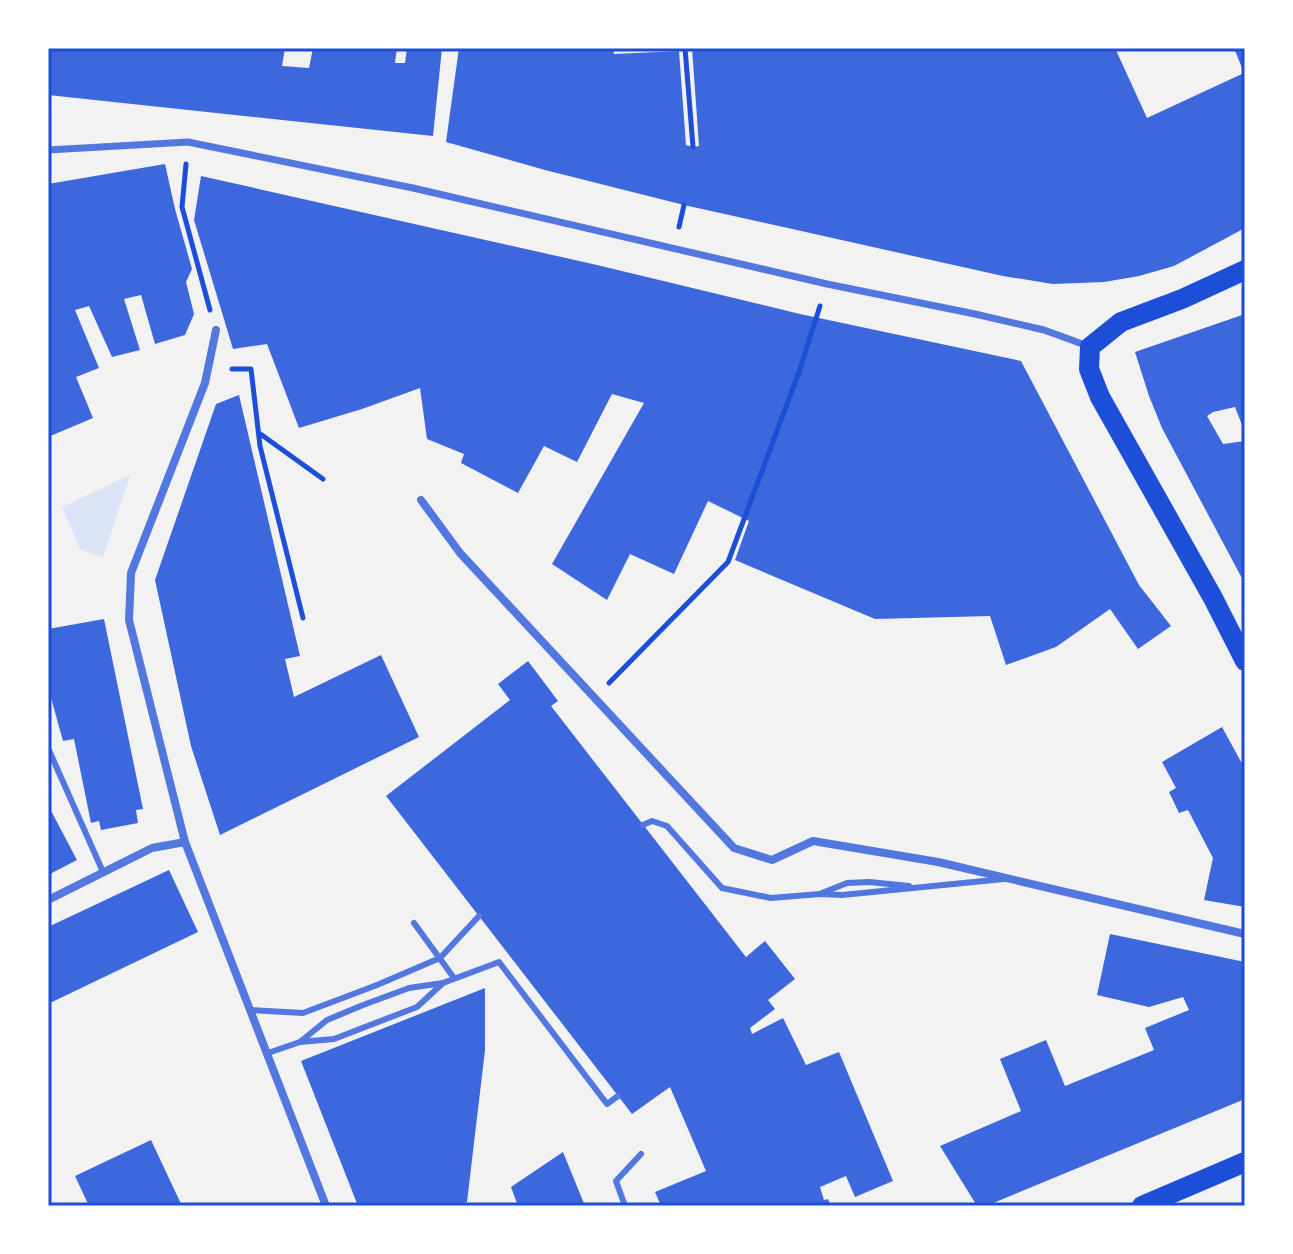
<svg xmlns="http://www.w3.org/2000/svg" width="1293" height="1254" viewBox="0 0 1293 1254" font-family="Raleway,sans-serif">
<style>
.green{fill:#dbe4f7}
.building{fill:#3d67dc}
.lines{fill:none;stroke-linecap:round;stroke-linejoin:round}
.path{stroke:#1d4ed8;stroke-width:5}
.service{stroke:#5277de;stroke-width:6}
.pedestrian{stroke:#5277de;stroke-width:7}
.minor{stroke:#5277de;stroke-width:8}
.primary{stroke:#1d4ed8;stroke-width:20}
.neatline{fill:none;stroke:#1d4ed8;stroke-width:3}
</style>
<rect width="100%" height="100%" fill="#f2f2f2"/>
<path class="green" d="M 130,475 L 103,558 L 80,549 L 62,507 Z"/>
<path class="building" d="M 48,48 L 285,48 L 282,66 L 309,68 L 313,48 L 397,48 L 395,63 L 405,63 L 407,48 L 442,48 L 433,136 L 48,95 Z
M 459,48 L 613,48 L 614,54 L 679,51 L 686,145 L 693,147 L 699,146 L 692,48 L 1115,48 L 1147,118 L 1244,73 L 1234,48 L 1245,48 L 1245,228 L 1174,266 L 1139,276 L 1104,282 L 1053,284 L 1003,276 L 684,205 L 545,170 L 446,142 Z
M 165,164 L 175,209 L 192,269 L 186,282 L 194,314 L 185,335 L 155,344 L 141,295 L 124,299 L 140,350 L 112,357 L 89,306 L 75,310 L 99,368 L 76,377 L 93,418 L 48,437 L 48,184 Z
M 201,176 L 597,265 L 800,314 L 1021,361 L 1139,585 L 1171,626 L 1138,649 L 1110,609 L 1056,647 L 1006,665 L 990,616 L 875,619 L 735,560 L 749,521 L 708,501 L 674,574 L 630,554 L 607,600 L 552,564 L 644,403 L 612,394 L 577,462 L 544,446 L 518,493 L 461,463 L 464,454 L 427,439 L 420,388 L 362,409 L 299,428 L 267,344 L 233,349 L 194,220 Z
M 1245,314 L 1245,433 L 1235,407 L 1213,412 L 1207,416 L 1223,444 L 1245,441 L 1245,584 L 1162,428 L 1149,396 L 1135,352 Z
M 239,395 L 300,656 L 285,659 L 294,697 L 381,655 L 419,737 L 220,835 L 191,746 L 155,580 L 216,404 Z
M 104,619 L 143,809 L 136,810 L 138,823 L 101,830 L 99,821 L 91,823 L 74,739 L 63,741 L 48,687 L 48,629 Z
M 528,661 L 558,701 L 551,706 L 746,957 L 765,941 L 795,979 L 768,1000 L 775,1009 L 750,1028 L 752,1034 L 783,1018 L 806,1065 L 839,1052 L 893,1181 L 855,1197 L 846,1176 L 820,1187 L 824,1200 L 828,1199 L 831,1206 L 661,1206 L 655,1192 L 706,1171 L 670,1087 L 632,1114 L 386,796 L 510,700 L 498,684 Z
M 1222,727 L 1245,769 L 1245,907 L 1204,900 L 1213,858 L 1188,810 L 1179,813 L 1169,792 L 1176,788 L 1162,762 Z
M 48,805 L 77,860 L 48,875 Z
M 169,870 L 198,932 L 50,1003 L 48,998 L 48,927 Z
M 1110,934 L 1245,962 L 1245,1099 L 986,1206 L 977,1206 L 940,1146 L 1021,1111 L 1000,1059 L 1046,1040 L 1065,1086 L 1154,1050 L 1145,1028 L 1189,1010 L 1183,997 L 1149,1007 L 1097,995 Z
M 485,988 L 485,1050 L 467,1202 L 456,1206 L 358,1206 L 301,1061 Z
M 151,1140 L 182,1206 L 89,1206 L 75,1176 Z
M 563,1152 L 585,1206 L 518,1206 L 511,1187 Z"/>
<g class="lines">
<path class="path" d="M 685,48 L 693,147
M 186,164 L 182,207 L 210,310
M 679,227 L 684,205
M 232,369 L 251,369 L 260,446 L 303,618
M 259,433 L 323,479
M 609,683 L 728,562 L 799,372 L 820,306"/>
<path class="service" d="M 48,748 L 103,872
M 643,825 L 652,821 L 667,826 L 722,888 L 771,898 L 820,894 L 842,895 L 1004,879
M 822,893 L 847,883 L 869,882 L 909,886
M 414,923 L 454,978
M 251,1010 L 303,1013 L 377,985 L 440,958 L 479,916
M 300,1042 L 334,1039 L 417,1007 L 443,983 L 499,962 L 607,1104 L 618,1096
M 268,1053 L 300,1042 L 327,1020 L 363,1005 L 409,988 L 443,983
M 625,1206 L 616,1181 L 641,1154"/>
<path class="pedestrian" d="M 48,150 L 188,142 L 413,188 L 827,284 L 975,314 L 1044,330 L 1088,346"/>
<path class="minor" d="M 216,330 L 205,383 L 131,573 L 129,620 L 185,842 L 326,1206
M 421,500 L 460,553 L 734,848 L 772,860 L 813,841 L 938,862 L 1245,934
M 48,900 L 152,848 L 185,842"/>
<path class="primary" d="M 1245,270 L 1182,299 L 1121,322 L 1090,347 L 1089,369 L 1100,397 L 1213,598 L 1245,661
M 1142,1206 L 1245,1162"/>
</g>
<rect width="1293" height="1254" fill="none" stroke="#ffffff" stroke-width="100"/>
<rect x="50" y="50" width="1193" height="1154" class="neatline"/>
</svg>
